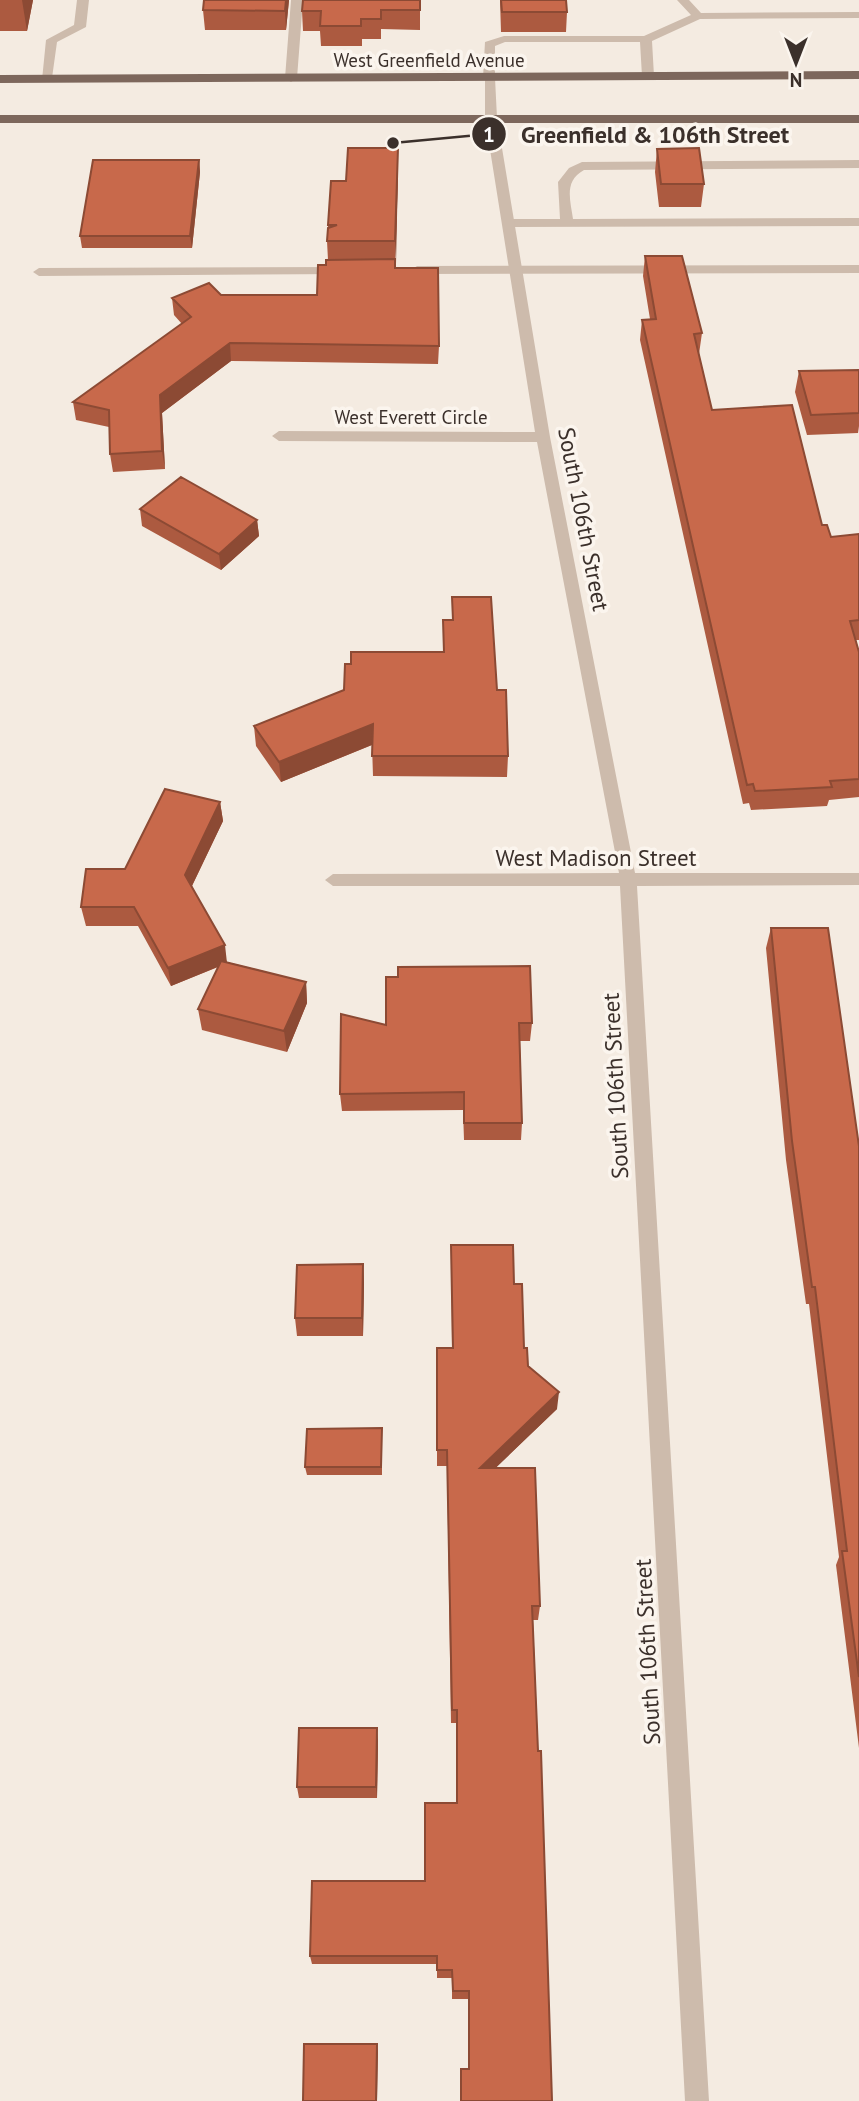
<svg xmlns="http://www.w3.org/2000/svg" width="859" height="2101" viewBox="0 0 859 2101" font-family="'PT Sans',sans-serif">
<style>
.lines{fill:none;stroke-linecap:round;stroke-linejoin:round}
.service{fill:#cdbbac;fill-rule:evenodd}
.minor{fill:#cdbbac;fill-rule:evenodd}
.primary{fill:#7d675c;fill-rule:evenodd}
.wall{fill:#ac5a40}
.shaded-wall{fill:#8c4a34}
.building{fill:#c8694b;stroke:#8c4a34;stroke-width:2}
.labels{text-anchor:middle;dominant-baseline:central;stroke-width:7;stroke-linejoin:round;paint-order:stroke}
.far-street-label{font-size:19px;fill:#3b302b;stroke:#fbf5ee}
.street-label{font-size:23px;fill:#3b302b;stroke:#fbf5ee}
.leader{fill:none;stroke:#3b302b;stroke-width:2.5}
.callout-dot{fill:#3b302b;stroke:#fbf5ee;stroke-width:2.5}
.mark-label{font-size:21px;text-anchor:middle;font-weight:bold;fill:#fff}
.callout-label{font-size:24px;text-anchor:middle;font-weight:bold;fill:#3b302b;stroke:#fbf5ee;stroke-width:7;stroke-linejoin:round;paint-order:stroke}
</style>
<rect width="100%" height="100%" fill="#f4ebe1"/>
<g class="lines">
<path class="service" d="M 77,0 L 89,0 L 86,27 L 57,42 L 52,78 L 42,80 L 46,40 L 74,25 Z
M 677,0 L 689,0 L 701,13 L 859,12 L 859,18 L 700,19 L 652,41 L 654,76 L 648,80 L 642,76 L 640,42 L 505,42 L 495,46 L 495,78 L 489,82 L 483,78 L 485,42 L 504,36 L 644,36 L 691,15 Z
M 859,160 L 859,168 L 584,170 C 564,181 570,199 573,219 L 859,218 L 859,226 L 510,227 L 504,223 L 510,219 L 560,219 L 558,182 L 569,168 L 582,162 Z
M 859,265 L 859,273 L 417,274 L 411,270 L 417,266 Z
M 340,267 L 346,271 L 345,274 L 39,276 L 33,272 L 39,268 Z"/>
<path class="minor" d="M 291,0 L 303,0 L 297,78 L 291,82 L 285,78 Z
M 485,76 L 495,78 L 497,118 L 550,437 L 635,873 L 859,873 L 859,885 L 637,886 L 709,2101 L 685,2101 L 620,886 L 333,886 L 325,880 L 333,874 L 619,873 L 537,442 L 279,441 L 272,436 L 279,431 L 535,432 L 485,118 Z"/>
<path class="primary" d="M 859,71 L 859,79 L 0,83 L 0,75 Z
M 0,115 L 859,115 L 859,123 L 0,123 Z"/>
</g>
<path class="wall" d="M 0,0 L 33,0 L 27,31 L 0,31 Z
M 289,0 L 286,30 L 205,30 L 203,10 Z
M 420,0 L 420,30 L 381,29 L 381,39 L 362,39 L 362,46 L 321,46 L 320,31 L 303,31 L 302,11 Z
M 500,0 L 566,0 L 567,12 L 566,32 L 501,32 Z
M 657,149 L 704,184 L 701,207 L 659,207 L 655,172 Z
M 199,160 L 200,172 L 192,248 L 82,248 L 80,236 Z
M 398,171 L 395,268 L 439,346 L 438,364 L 231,361 L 162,413 L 165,469 L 113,472 L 110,454 L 109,427 L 76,420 L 73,402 L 182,324 L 174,315 L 172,298 L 221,295 L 317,295 L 328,260 L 327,241 L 328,225 L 346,181 Z
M 645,256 L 702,333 L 699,354 L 712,410 L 822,525 L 831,537 L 859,534 L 859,640 L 856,640 L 859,652 L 859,797 L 829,800 L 827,806 L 751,810 L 749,803 L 743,804 L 640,340 L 642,320 L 650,319 L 643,276 Z
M 859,370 L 859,426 L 858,433 L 807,435 L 795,392 L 799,371 Z
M 140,509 L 257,520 L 259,536 L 221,570 L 142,526 Z
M 452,597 L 497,690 L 508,756 L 507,777 L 373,776 L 372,745 L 281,782 L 256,746 L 254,726 L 344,690 L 351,664 L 443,652 L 452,620 Z
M 220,802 L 223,821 L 192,886 L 227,962 L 306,982 L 307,1003 L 287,1052 L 202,1030 L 198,1009 L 218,967 L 171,986 L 138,926 L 86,926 L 81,907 L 125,869 Z
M 771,928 L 859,1146 L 859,1748 L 836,1565 L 839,1557 L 809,1304 L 806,1304 L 786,1160 L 766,948 Z
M 398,977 L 532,1023 L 530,1041 L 520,1041 L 522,1123 L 521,1140 L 464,1140 L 463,1110 L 342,1111 L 340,1094 L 386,1025 Z
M 451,1245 L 514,1284 L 524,1348 L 528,1366 L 557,1409 L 495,1468 L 540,1606 L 538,1620 L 533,1620 L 552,2101 L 461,2101 L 461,2069 L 468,2069 L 468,1999 L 452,1999 L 452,1978 L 437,1978 L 437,1964 L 312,1964 L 310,1956 L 425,1881 L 457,1803 L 456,1723 L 451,1723 L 447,1466 L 437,1466 L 437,1348 L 452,1348 Z
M 363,1264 L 364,1282 L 363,1336 L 297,1336 L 295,1318 Z
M 382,1428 L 382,1475 L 307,1475 L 305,1467 Z
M 378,1740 L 377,1798 L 299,1798 L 297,1787 Z"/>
<path class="shaded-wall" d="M 22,0 L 33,0 L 27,31 Z
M 286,0 L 289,0 L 286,30 L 285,11 Z
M 398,148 L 398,171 L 396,264 L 395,241 Z
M 199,160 L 200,172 L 192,248 L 190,236 Z
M 230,343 L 231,361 L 162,413 L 165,469 L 162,451 L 160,395 Z
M 257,520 L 259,536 L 221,570 L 219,554 Z
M 373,724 L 374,744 L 281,782 L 279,762 Z
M 220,802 L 223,821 L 188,894 L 185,875 Z
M 225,945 L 227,963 L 171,986 L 168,968 Z
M 306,982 L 307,1003 L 287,1052 L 284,1031 Z
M 363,1264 L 364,1282 L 363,1336 L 362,1318 Z
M 559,1392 L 557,1409 L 479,1484 L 480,1468 Z
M 377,1728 L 378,1740 L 377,1798 L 376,1787 Z
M 377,2044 L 378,2051 L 377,2101 L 376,2101 Z"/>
<path class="building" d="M 204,0 L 286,0 L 285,11 L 203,10 Z
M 303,0 L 420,0 L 420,10 L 381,10 L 381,19 L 361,19 L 361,26 L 320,26 L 321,11 L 302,11 Z
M 501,0 L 566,0 L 567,12 L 502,12 Z
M 348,148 L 398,148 L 395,241 L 327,241 L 328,228 L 337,225 L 328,225 L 331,181 L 346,181 Z
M 699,148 L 704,184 L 661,184 L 657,149 Z
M 93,160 L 199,160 L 190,236 L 80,236 Z
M 645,256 L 682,256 L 702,333 L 694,334 L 712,410 L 792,405 L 822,525 L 827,525 L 831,537 L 859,534 L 859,620 L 850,621 L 859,652 L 859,779 L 830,781 L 832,787 L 755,791 L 753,784 L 747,785 L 642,320 L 656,319 Z
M 395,259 L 395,268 L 438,268 L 439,346 L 230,343 L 160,395 L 162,451 L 110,454 L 109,410 L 73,402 L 191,317 L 172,298 L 209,283 L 221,295 L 317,295 L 318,265 L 326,265 L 326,260 Z
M 859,370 L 859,413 L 811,415 L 799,371 Z
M 181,477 L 257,520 L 219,554 L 140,509 Z
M 452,597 L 491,597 L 497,690 L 506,690 L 508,756 L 372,756 L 373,724 L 279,762 L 254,726 L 344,690 L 345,664 L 351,664 L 351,652 L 444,652 L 443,620 L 453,620 Z
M 165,789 L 220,802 L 185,875 L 225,945 L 168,968 L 134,907 L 81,907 L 86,869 L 125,869 Z
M 771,928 L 828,928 L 859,1146 L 859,1677 L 842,1551 L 847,1551 L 815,1287 L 812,1287 L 792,1141 Z
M 221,961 L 306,982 L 284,1031 L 198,1009 Z
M 530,966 L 532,1023 L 519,1023 L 522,1123 L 464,1123 L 464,1092 L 340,1094 L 341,1014 L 386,1025 L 386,977 L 398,977 L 398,967 Z
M 451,1245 L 513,1245 L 514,1284 L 522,1284 L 524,1348 L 527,1348 L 528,1366 L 559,1392 L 480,1468 L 535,1468 L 540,1606 L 532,1606 L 538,1751 L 541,1751 L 552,2101 L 461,2101 L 461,2069 L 469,2069 L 469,1991 L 453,1991 L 452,1970 L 437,1970 L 437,1956 L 310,1956 L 312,1881 L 425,1881 L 425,1803 L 457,1803 L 457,1710 L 452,1710 L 447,1450 L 437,1450 L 437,1348 L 453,1348 Z
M 363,1264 L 362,1318 L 295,1318 L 297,1265 Z
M 382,1428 L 381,1467 L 305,1467 L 307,1429 Z
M 299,1728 L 377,1728 L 376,1787 L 297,1787 Z
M 304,2044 L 377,2044 L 376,2101 L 303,2101 Z"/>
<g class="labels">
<g class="far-street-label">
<text x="429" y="60">West Greenfield Avenue</text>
<text x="411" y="417">West Everett Circle</text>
</g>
<g class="street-label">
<text transform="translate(584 519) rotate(79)">South 106th Street</text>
<text x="596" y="857">West Madison Street</text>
<text transform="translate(615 1086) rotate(-93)">South 106th Street</text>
<text transform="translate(647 1652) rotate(-93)">South 106th Street</text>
</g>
</g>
<path class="leader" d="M393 143L489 134"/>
<g class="callout-dot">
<circle cx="393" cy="143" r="7"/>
<circle cx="489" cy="134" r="18"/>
</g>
<g class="mark-label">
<text x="489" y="142">1</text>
</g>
<g class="callout-label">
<text x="655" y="143">Greenfield &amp; 106th Street</text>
</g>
<g transform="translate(796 63) rotate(180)" stroke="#fbf5ee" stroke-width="5" paint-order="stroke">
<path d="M0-5L12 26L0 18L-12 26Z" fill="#3b302b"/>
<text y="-10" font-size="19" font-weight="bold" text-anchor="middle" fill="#3b302b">N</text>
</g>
</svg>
